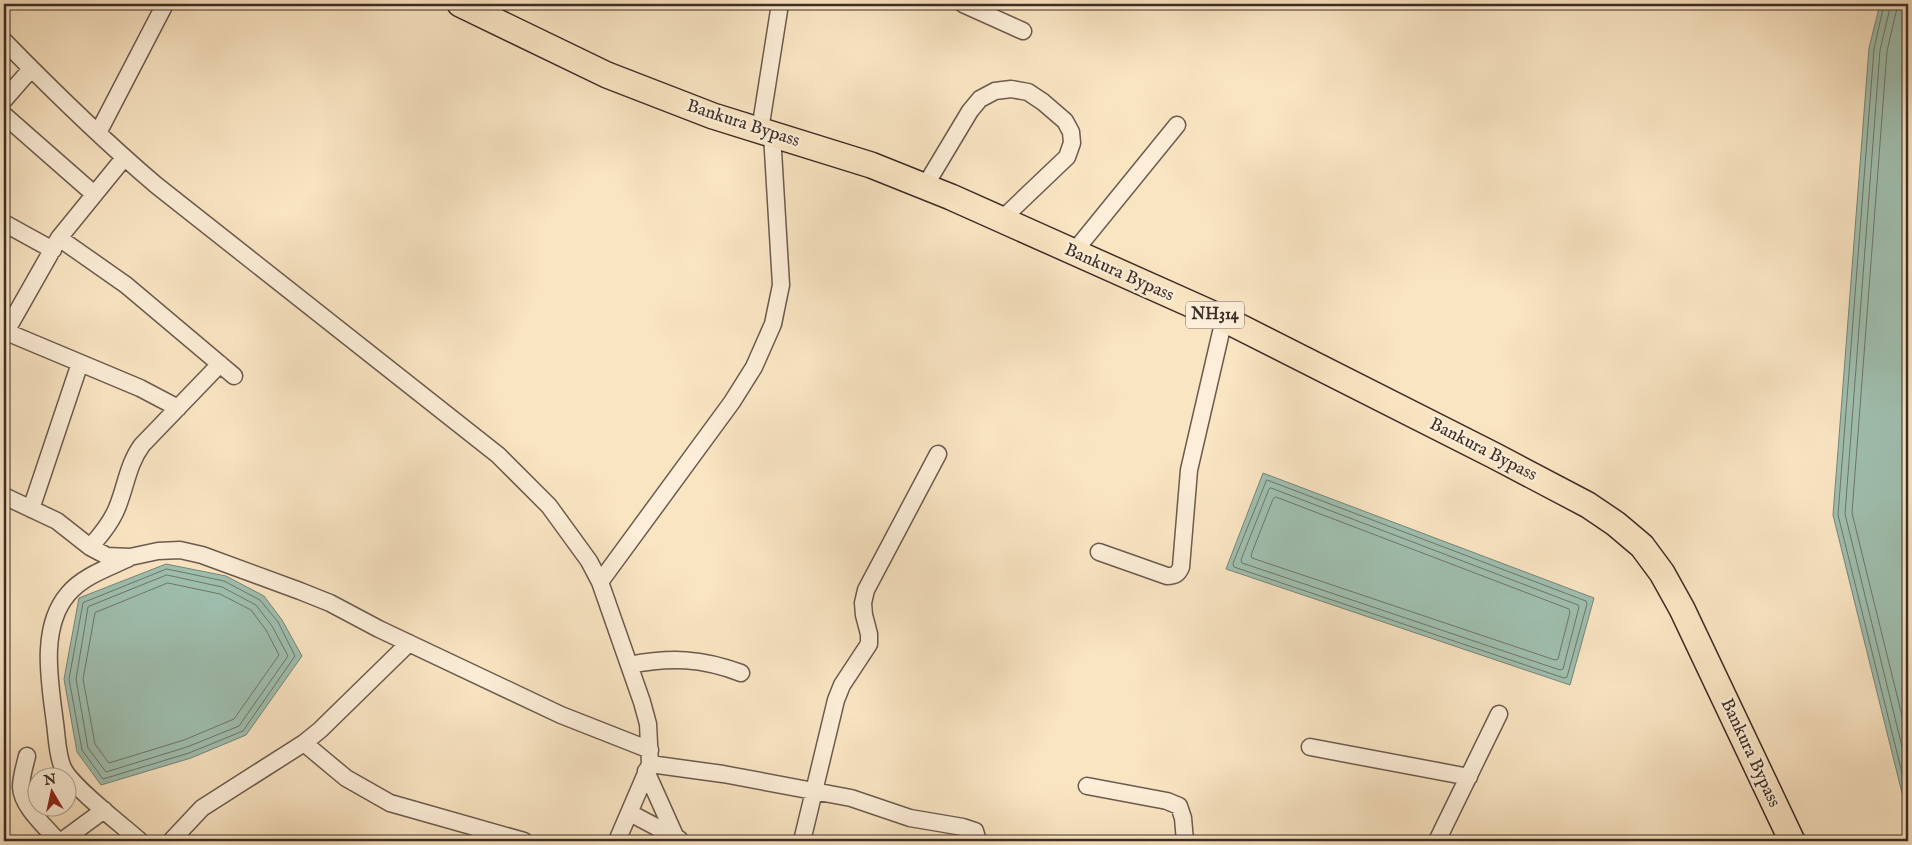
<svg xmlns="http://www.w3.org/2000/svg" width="1912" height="845" viewBox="0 0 1912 845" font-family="'IM FELL English',serif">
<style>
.water{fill:#9fbfaf;stroke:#778579}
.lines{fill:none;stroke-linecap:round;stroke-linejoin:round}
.shore{stroke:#6e766b;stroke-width:1}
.minor-casing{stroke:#6c5b4e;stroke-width:19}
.highway-casing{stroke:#3c2d27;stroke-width:28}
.minor{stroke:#fceed8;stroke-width:16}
.highway{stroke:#fae5c3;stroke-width:25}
.labels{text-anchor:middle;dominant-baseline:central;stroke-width:5;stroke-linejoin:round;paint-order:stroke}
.shield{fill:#fceed8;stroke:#76675c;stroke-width:1}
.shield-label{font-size:16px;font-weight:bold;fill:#3c2d27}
.street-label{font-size:18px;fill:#3c2d27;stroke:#fceed8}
</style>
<rect width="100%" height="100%" fill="#fae5c3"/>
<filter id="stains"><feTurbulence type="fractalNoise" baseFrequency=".004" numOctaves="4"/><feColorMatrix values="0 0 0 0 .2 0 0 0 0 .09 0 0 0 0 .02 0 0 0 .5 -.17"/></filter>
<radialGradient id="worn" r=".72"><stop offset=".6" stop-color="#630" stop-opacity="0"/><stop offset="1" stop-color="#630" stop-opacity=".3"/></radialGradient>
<path class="water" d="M 1880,4 L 1908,4 L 1908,817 L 1833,515 L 1869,48 Z
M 1263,473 L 1594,598 L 1570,685 L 1226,569 Z
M 166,564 L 226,576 L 264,596 L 282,620 L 302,656 L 246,735 L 191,758 L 101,785 L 77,752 L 64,679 L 79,598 Z"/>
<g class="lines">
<path class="shore" d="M 1884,4 L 1874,49 L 1838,515 L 1908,797
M 1891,4 L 1880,50 L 1845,514 L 1908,771
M 1898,4 L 1887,51 L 1852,513 L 1908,740
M 1267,480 L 1586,601 L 1587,604 L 1567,677 L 1564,678 L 1234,567 L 1233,564 Z
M 1271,488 L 1578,605 L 1579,607 L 1563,669 L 1560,670 L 1242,563 L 1241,560 L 1269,489 Z
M 1276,497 L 1569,609 L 1570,612 L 1558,659 L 1555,660 L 1252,558 L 1251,555 L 1273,499 Z
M 167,569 L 224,581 L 260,600 L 278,622 L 295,656 L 243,731 L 189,753 L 103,779 L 82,750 L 69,679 L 83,603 Z
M 167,575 L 222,587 L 256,605 L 272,626 L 288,656 L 239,726 L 187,747 L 106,772 L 88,748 L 76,679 L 88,607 Z
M 168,583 L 220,594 L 251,610 L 266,630 L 279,655 L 234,719 L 184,740 L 109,763 L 95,744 L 83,679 L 95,613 Z"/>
<g class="minor-casing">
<path id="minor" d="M 963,4 L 1023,31
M 4,41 C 53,91 103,140 156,185 L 498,455 L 549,506 L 589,561 L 600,582 L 642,702 L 648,724 L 650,764 L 617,841
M 4,100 L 31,69
M 4,115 L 94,194
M 760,130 L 780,4
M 98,133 L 165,4
M 925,186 L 970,111 L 980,99 L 995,91 L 1011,89 L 1028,92 L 1043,102 L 1065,121 L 1071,132 L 1072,143 L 1067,157 L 1001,220
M 4,223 L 53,250
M 59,238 L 126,285 L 234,376
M 1073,253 L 1177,125
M 4,331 L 140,388 L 178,408
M 4,335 L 59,238 L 124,158
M 4,496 L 57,521 L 90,547 L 107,556 L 130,557 L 158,551 L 180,550 L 202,555 L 300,591 L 330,603 L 379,629 L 561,715 L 650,750
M 31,509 L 80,363
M 90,547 C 101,535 111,523 117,508 C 126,486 128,464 142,445 L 220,364
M 1099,552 L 1167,576 C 1175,576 1178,574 1181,567 L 1189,470 L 1224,319
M 129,558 C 108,568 83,576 68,594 C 39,628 50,683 55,723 C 57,737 57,755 63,768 C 72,787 122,825 140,841
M 600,582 L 732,402 L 754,367 L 773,324 L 781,285 L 772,134
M 629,665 C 671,657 701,658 741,673
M 304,743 L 346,778 L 390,803 L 524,841
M 1310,747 L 1469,777
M 27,756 C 25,765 21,777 21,787 C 22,807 46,827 58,841
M 650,764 L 723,774 L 851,798 L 910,818 L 963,827 L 975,831 L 978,841
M 646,771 L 676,838
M 1087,786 L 1167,801 L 1179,806 L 1183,818 L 1185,841
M 630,813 L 679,839
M 62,841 L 104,810
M 171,841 L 202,808 L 304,743 L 320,730 L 409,643
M 802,841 L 836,700 L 842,685 L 869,644 L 869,634 L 864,615 L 863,603 L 866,590 L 938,454
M 1437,841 L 1499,714"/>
</g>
<g class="highway-casing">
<path id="highway" d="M 460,4 L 607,75 L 713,116 L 871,165 L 951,197 L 1224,319 L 1495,456 L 1588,505 L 1616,524 L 1642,546 L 1662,573 L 1682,609 L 1792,841"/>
</g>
<use href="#minor" class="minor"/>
<use href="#highway" class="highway"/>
</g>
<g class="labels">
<rect class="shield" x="1186" y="301.5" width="58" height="27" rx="4"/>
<g class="shield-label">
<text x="1215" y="315">NH314</text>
</g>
<g class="street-label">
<text transform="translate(743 124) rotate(18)">Bankura Bypass</text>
<text transform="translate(1119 273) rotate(24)">Bankura Bypass</text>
<text transform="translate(1483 450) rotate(27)">Bankura Bypass</text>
<text transform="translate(1750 753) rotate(65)">Bankura Bypass</text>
</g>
</g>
<rect width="1912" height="845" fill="none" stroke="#fae5c3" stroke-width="20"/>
<rect x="5" y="5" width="1902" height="835" fill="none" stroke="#3c2d27" stroke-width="2.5"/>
<rect x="10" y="10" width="1892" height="825" fill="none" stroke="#3c2d27"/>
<g transform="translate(52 792) rotate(351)"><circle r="24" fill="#fceed8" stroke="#afa191"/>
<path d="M0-4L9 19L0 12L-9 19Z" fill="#8f2418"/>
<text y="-8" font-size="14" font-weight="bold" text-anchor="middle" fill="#3c2d27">N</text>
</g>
<rect width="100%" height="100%" filter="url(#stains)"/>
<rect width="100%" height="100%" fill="url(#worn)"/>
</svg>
